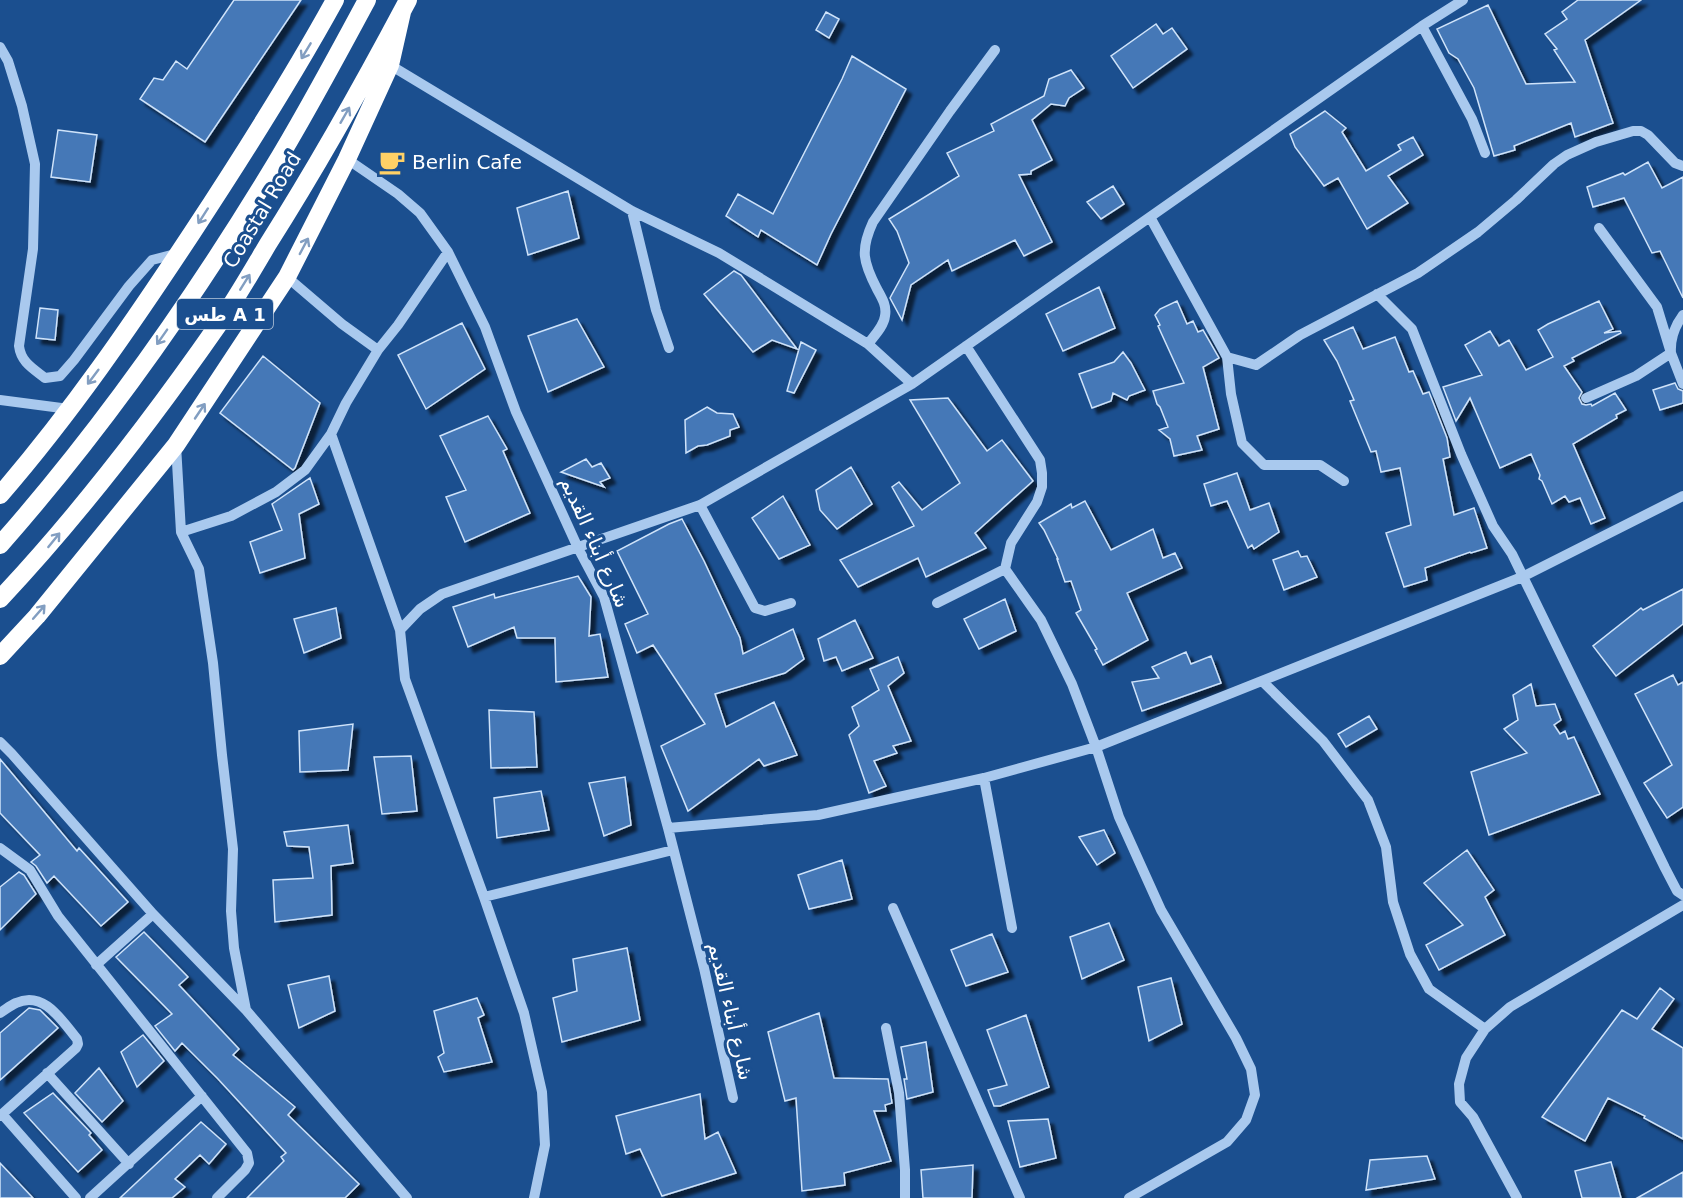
<svg xmlns="http://www.w3.org/2000/svg" width="1683" height="1198" viewBox="0 0 1683 1198" font-family="'DejaVu Sans','Noto Sans Arabic',sans-serif">
<style>
.building{fill:#4478b7;stroke:#cfe3fa;stroke-width:1.5;filter:url(#shadow)}
.lines{fill:none;stroke-linecap:round;stroke-linejoin:round}
.minor{stroke:#a9c9ee;stroke-width:10}
.highway{stroke:#fff;stroke-width:18}
.oneway{stroke:#829ec1}
.labels{text-anchor:middle;dominant-baseline:central;stroke-width:6;stroke-linejoin:round;paint-order:stroke}
.shield{fill:#1b4f8f;stroke:#bbcadd;stroke-width:1.5}
.shield-label{font-size:18px;font-weight:bold;fill:#fff}
.poi-label{font-size:20px;fill:#fff;stroke:#1b4f8f;text-anchor:start}
.street-label{font-size:20px;fill:#fff;stroke:#1b4f8f}
</style>
<defs>
<filter id="shadow"><feDropShadow dx="5.5" dy="5.5" stdDeviation="1.5" flood-color="#0009"/></filter>
</defs>
<rect width="100%" height="100%" fill="#1b4f8f"/>
<path class="building" d="M 234,0 L 301,0 L 205,142 L 140,99 L 154,78 L 163,80 L 176,61 L 187,69 Z
M 1578,0 L 1641,0 L 1585,40 L 1613,123 L 1575,137 L 1571,123 L 1514,146 L 1515,150 L 1494,156 L 1474,88 L 1458,59 L 1449,53 L 1437,29 L 1488,5 L 1526,84 L 1575,82 L 1554,50 L 1557,49 L 1545,34 L 1567,19 L 1562,12 Z
M 826,12 L 839,19 L 829,38 L 816,30 Z
M 1156,24 L 1163,34 L 1172,28 L 1187,49 L 1133,88 L 1111,56 Z
M 852,56 L 906,89 L 831,234 L 817,265 L 761,230 L 758,237 L 726,216 L 738,194 L 773,214 L 842,79 Z
M 1071,70 L 1084,88 L 1069,98 L 1065,106 L 1051,104 L 1032,120 L 1052,160 L 1031,171 L 1031,174 L 1019,175 L 1052,242 L 1024,256 L 1015,240 L 952,271 L 948,260 L 911,285 L 902,320 L 890,298 L 909,263 L 897,231 L 889,219 L 959,176 L 947,153 L 994,131 L 991,124 L 1044,96 L 1049,79 Z
M 1325,111 L 1346,128 L 1342,132 L 1366,171 L 1401,150 L 1398,145 L 1413,137 L 1423,155 L 1388,176 L 1408,203 L 1367,229 L 1338,178 L 1324,186 L 1295,147 L 1290,134 Z
M 58,130 L 97,135 L 90,182 L 51,177 Z
M 1648,162 L 1662,188 L 1683,177 L 1683,298 L 1660,251 L 1652,253 L 1624,198 L 1593,207 L 1587,187 L 1623,173 L 1625,175 Z
M 1113,186 L 1124,204 L 1101,219 L 1087,202 Z
M 568,191 L 579,238 L 528,255 L 517,208 Z
M 734,271 L 741,275 L 797,349 L 772,340 L 753,352 L 704,294 Z
M 1099,287 L 1115,328 L 1063,351 L 1046,314 Z
M 1177,301 L 1187,324 L 1193,321 L 1198,332 L 1203,330 L 1219,358 L 1203,367 L 1219,429 L 1197,436 L 1202,450 L 1174,456 L 1170,439 L 1159,430 L 1168,427 L 1160,407 L 1157,404 L 1153,391 L 1184,383 L 1158,326 L 1160,325 L 1155,315 L 1160,309 Z
M 1599,301 L 1613,329 L 1604,333 L 1620,331 L 1621,333 L 1572,358 L 1574,361 L 1564,366 L 1582,392 L 1579,398 L 1582,404 L 1586,405 L 1591,404 L 1592,406 L 1615,393 L 1626,410 L 1616,415 L 1617,418 L 1573,444 L 1605,518 L 1591,524 L 1580,498 L 1569,502 L 1565,496 L 1552,504 L 1542,481 L 1539,479 L 1540,475 L 1531,454 L 1500,468 L 1470,398 L 1456,421 L 1443,387 L 1482,375 L 1465,345 L 1490,331 L 1499,346 L 1509,340 L 1526,370 L 1553,357 L 1538,330 L 1548,324 Z
M 40,308 L 58,310 L 55,340 L 36,338 Z
M 577,319 L 604,367 L 548,392 L 528,336 Z
M 462,323 L 485,369 L 426,409 L 398,355 Z
M 1353,327 L 1363,349 L 1395,337 L 1409,372 L 1413,371 L 1423,394 L 1429,392 L 1447,438 L 1450,457 L 1443,459 L 1454,515 L 1474,508 L 1487,548 L 1471,553 L 1470,552 L 1425,568 L 1427,580 L 1404,587 L 1386,533 L 1411,525 L 1400,468 L 1381,472 L 1376,451 L 1371,452 L 1350,401 L 1354,400 L 1337,361 L 1324,340 Z
M 801,342 L 816,350 L 794,393 L 787,391 Z
M 1123,352 L 1131,363 L 1145,390 L 1129,396 L 1127,400 L 1113,393 L 1111,401 L 1092,408 L 1079,374 L 1114,362 Z
M 263,356 L 320,403 L 295,468 L 293,470 L 220,413 Z
M 1675,383 L 1678,389 L 1683,391 L 1683,403 L 1660,410 L 1653,390 Z
M 948,398 L 987,451 L 1002,440 L 1033,481 L 975,533 L 986,548 L 926,577 L 918,558 L 858,587 L 840,560 L 914,526 L 892,487 L 899,482 L 922,510 L 960,483 L 910,400 Z
M 707,407 L 717,413 L 733,414 L 739,427 L 730,430 L 730,436 L 707,445 L 698,446 L 686,453 L 685,420 Z
M 488,416 L 507,449 L 503,451 L 530,513 L 465,542 L 446,497 L 466,490 L 440,436 Z
M 586,459 L 592,467 L 601,463 L 610,478 L 600,482 L 604,487 L 561,472 Z
M 851,467 L 872,504 L 837,529 L 820,510 L 816,490 Z
M 1237,473 L 1250,510 L 1269,503 L 1279,532 L 1254,549 L 1252,545 L 1248,548 L 1227,501 L 1211,506 L 1204,484 Z
M 310,478 L 319,504 L 299,514 L 305,558 L 260,573 L 250,542 L 282,530 L 272,504 Z
M 783,496 L 810,545 L 779,559 L 752,518 Z
M 1085,501 L 1111,550 L 1153,529 L 1163,558 L 1175,553 L 1182,568 L 1127,593 L 1148,640 L 1103,665 L 1095,650 L 1097,649 L 1076,613 L 1081,610 L 1071,581 L 1065,582 L 1057,559 L 1058,559 L 1044,530 L 1039,523 L 1071,504 L 1072,508 Z
M 682,519 L 704,561 L 740,638 L 743,654 L 793,629 L 804,659 L 785,673 L 715,694 L 726,727 L 774,702 L 797,755 L 764,766 L 759,759 L 688,811 L 661,746 L 705,724 L 653,645 L 637,653 L 625,624 L 648,614 L 617,551 L 669,524 Z
M 1298,551 L 1301,557 L 1307,556 L 1317,577 L 1284,590 L 1273,560 Z
M 578,576 L 591,597 L 589,636 L 600,634 L 608,677 L 556,682 L 555,638 L 517,638 L 514,627 L 468,647 L 453,607 L 494,594 L 495,598 Z
M 1683,589 L 1683,624 L 1616,676 L 1593,646 L 1641,608 L 1643,610 Z
M 1005,599 L 1016,631 L 979,649 L 964,619 Z
M 336,608 L 341,638 L 304,653 L 294,619 Z
M 855,620 L 873,658 L 842,671 L 836,657 L 824,661 L 818,639 Z
M 1186,652 L 1191,664 L 1211,656 L 1221,683 L 1142,711 L 1132,682 L 1159,678 L 1152,667 Z
M 898,657 L 904,673 L 888,686 L 911,741 L 893,746 L 897,753 L 874,761 L 886,786 L 869,793 L 849,735 L 859,726 L 852,707 L 879,690 L 870,669 Z
M 1673,675 L 1678,685 L 1683,682 L 1683,807 L 1667,818 L 1644,783 L 1672,765 L 1635,694 Z
M 1531,684 L 1536,706 L 1555,704 L 1561,720 L 1554,725 L 1560,734 L 1565,731 L 1568,739 L 1574,737 L 1600,794 L 1489,835 L 1471,772 L 1527,753 L 1504,729 L 1518,720 L 1513,695 Z
M 489,710 L 534,712 L 537,767 L 491,768 Z
M 1369,716 L 1377,729 L 1346,747 L 1338,734 Z
M 353,724 L 348,770 L 300,772 L 299,731 Z
M 411,756 L 417,811 L 382,814 L 374,757 Z
M 0,759 L 77,851 L 79,848 L 128,902 L 101,926 L 54,876 L 47,883 L 36,866 L 31,862 L 40,855 L 0,813 Z
M 625,777 L 631,825 L 604,836 L 589,783 Z
M 541,791 L 549,830 L 497,838 L 494,798 Z
M 348,825 L 353,863 L 331,866 L 332,915 L 275,922 L 273,880 L 313,878 L 309,847 L 287,846 L 284,832 Z
M 1104,830 L 1115,853 L 1097,865 L 1079,837 Z
M 1467,850 L 1494,890 L 1485,897 L 1505,935 L 1439,970 L 1426,945 L 1463,925 L 1424,883 Z
M 842,860 L 852,899 L 809,909 L 798,875 Z
M 19,872 L 24,875 L 36,894 L 0,930 L 0,887 Z
M 1109,923 L 1124,960 L 1082,979 L 1070,937 Z
M 144,932 L 188,977 L 179,985 L 239,1049 L 233,1055 L 295,1107 L 288,1115 L 359,1184 L 345,1198 L 247,1198 L 284,1161 L 281,1157 L 286,1153 L 218,1079 L 182,1043 L 175,1051 L 155,1026 L 172,1014 L 116,957 Z
M 992,934 L 1008,972 L 966,986 L 951,950 Z
M 627,948 L 640,1020 L 562,1042 L 553,998 L 577,991 L 573,959 Z
M 329,976 L 335,1011 L 299,1028 L 288,985 Z
M 1171,978 L 1182,1024 L 1149,1041 L 1138,987 Z
M 1660,988 L 1674,999 L 1652,1029 L 1683,1048 L 1683,1139 L 1644,1118 L 1645,1116 L 1608,1098 L 1585,1141 L 1542,1117 L 1622,1010 L 1637,1019 Z
M 477,998 L 484,1015 L 478,1018 L 492,1062 L 444,1072 L 438,1057 L 444,1053 L 434,1011 Z
M 29,1008 L 40,1010 L 58,1028 L 0,1080 L 0,1033 Z
M 819,1013 L 834,1078 L 888,1079 L 892,1103 L 885,1105 L 886,1111 L 874,1111 L 891,1161 L 844,1173 L 845,1185 L 802,1191 L 796,1098 L 785,1101 L 768,1032 Z
M 1026,1015 L 1049,1087 L 1000,1106 L 994,1106 L 988,1090 L 1007,1085 L 987,1030 Z
M 143,1035 L 164,1061 L 137,1087 L 121,1052 Z
M 926,1042 L 933,1092 L 907,1099 L 904,1079 L 907,1079 L 901,1047 Z
M 99,1068 L 123,1101 L 102,1122 L 75,1093 Z
M 53,1093 L 91,1133 L 89,1135 L 102,1150 L 78,1172 L 24,1113 Z
M 700,1094 L 705,1139 L 718,1132 L 736,1173 L 662,1196 L 640,1149 L 626,1154 L 616,1116 Z
M 1048,1119 L 1056,1158 L 1020,1167 L 1008,1121 Z
M 201,1122 L 226,1144 L 209,1164 L 200,1155 L 175,1179 L 185,1187 L 172,1198 L 120,1198 Z
M 1427,1156 L 1435,1179 L 1366,1190 L 1370,1160 Z
M 1611,1162 L 1621,1198 L 1582,1198 L 1575,1171 Z
M 0,1163 L 33,1198 L 0,1198 Z
M 973,1165 L 972,1198 L 923,1198 L 921,1170 Z
M 1683,1172 L 1683,1198 L 1637,1198 Z"/>
<g class="lines">
<path class="minor" d="M 1422,26 L 1472,119 L 1485,153
M 0,47 L 8,61 L 22,106 L 35,164 L 33,249 L 19,346 C 21,362 32,368 45,378 L 60,376 L 74,360 L 129,286 L 152,260 L 179,253
M 390,65 L 632,211 L 719,253 L 868,344 L 912,384
M 347,159 L 398,194 L 420,213 L 448,252 L 485,327 L 516,412 L 578,548 L 604,597 L 668,828 L 704,968 L 733,1098
M 632,211 L 656,310 L 669,348
M 1150,217 L 1227,357 L 1231,394 L 1242,443 L 1264,465 L 1320,465 L 1344,481
M 1599,228 L 1657,307 L 1671,353 L 1683,384
M 1377,294 L 1412,329 L 1461,454 L 1493,526 L 1512,554 L 1665,868 L 1677,891 L 1683,895
M 868,344 C 874,336 884,326 885,316 C 887,306 882,298 877,289 C 863,262 860,250 873,222 L 950,111 L 995,50
M 966,346 L 1040,460 L 1042,473 L 1042,487 L 1037,502 L 1011,543 L 1005,569 L 1041,620 L 1072,684 L 1096,747 L 1119,817 L 1161,910 L 1236,1038 L 1251,1069 L 1255,1095 L 1246,1120 L 1227,1142 L 1129,1198
M 378,350 L 398,325 L 448,252
M 1227,357 L 1256,365 L 1300,335 L 1418,273 L 1478,232 L 1516,200 L 1554,164 L 1567,155 L 1596,142 L 1633,131 L 1641,131 L 1648,135 L 1675,163 L 1683,166
M 1586,398 L 1636,376 L 1671,353 C 1670,338 1674,327 1683,315
M 0,400 L 69,409
M 331,434 L 400,630
M 176,445 L 181,532 L 199,569 L 213,663 L 222,755 L 233,849 L 231,911 L 234,948 L 246,1010 L 407,1198
M 700,505 L 755,608 L 765,611 L 791,603
M 181,532 L 231,516 L 276,492 L 305,470 L 331,434 L 346,403 L 378,350 L 342,324 L 287,277
M 937,603 L 1005,569
M 1262,681 L 1323,741 L 1368,800 L 1386,847 L 1393,902 L 1410,954 L 1429,989 L 1485,1029
M 0,742 L 12,754 L 153,914 L 246,1010
M 984,778 L 1012,928
M 668,828 L 818,815 L 984,778 L 1096,747 L 1522,577 L 1683,496
M 0,848 L 30,870 L 58,916 L 247,1153 L 249,1163 L 245,1170 L 217,1198
M 484,897 L 673,850
M 893,908 L 1020,1198
M 96,965 L 153,914
M 0,1013 C 5,1010 11,1005 16,1003 C 44,990 62,1021 77,1039 L 78,1044 L 76,1048 L 0,1116
M 886,1028 L 899,1093 L 905,1170 L 905,1198
M 47,1073 L 129,1164
M 2,1114 L 76,1198
M 90,1198 L 202,1096
M 534,1198 L 545,1145 L 542,1092 L 524,1013 L 484,897 L 405,679 L 400,630 L 420,609 L 442,594 L 700,505 L 912,384 L 1422,26 L 1463,0
M 1517,1198 L 1473,1117 L 1460,1102 L 1459,1084 L 1466,1058 L 1485,1029 L 1510,1007 L 1683,905"/>
<path class="highway" d="M 0,495 C 71,413 132,324 192,233 C 242,157 291,80 335,0
M 0,545 C 104,427 195,297 276,163 C 308,110 338,54 367,0
M 0,599 C 80,514 151,421 218,325 C 236,299 252,271 268,244 C 318,165 364,83 408,0
M 0,656 L 37,616 L 176,445 L 287,277 L 347,159 L 390,65 L 402,12"/>
</g>
<defs><path id="oneway-shaft" d="M-6 0H5M1.5-3L5.5 0L1.5 3" fill="none" stroke-width="1.6" stroke-linecap="round" stroke-linejoin="round" transform="scale(1.5)"/></defs>
<g class="oneway">
<use href="#oneway-shaft" transform="translate(306 51) rotate(121)"/>
<use href="#oneway-shaft" transform="translate(345 115) rotate(-60)"/>
<use href="#oneway-shaft" transform="translate(203 216) rotate(123)"/>
<use href="#oneway-shaft" transform="translate(304 246) rotate(-62)"/>
<use href="#oneway-shaft" transform="translate(245 282) rotate(-58)"/>
<use href="#oneway-shaft" transform="translate(162 337) rotate(125)"/>
<use href="#oneway-shaft" transform="translate(93 377) rotate(127)"/>
<use href="#oneway-shaft" transform="translate(200 411) rotate(-56)"/>
<use href="#oneway-shaft" transform="translate(54 540) rotate(-51)"/>
<use href="#oneway-shaft" transform="translate(39 612) rotate(-49)"/>
</g>
<defs>
<g id="cafe-bare" transform="scale(2.07)"><path d="M-5.5-4.5H6V0H3Q3 3.5 0 3.5H-2.5Q-5.5 3.5-5.5 0ZM3-3.2v2h1.7v-2ZM-6 4.5H4V6H-6Z" fill="#ffd166" stroke="#1b4f8f" stroke-width="2.5" paint-order="stroke"/></g>
</defs>
<g fill-rule="evenodd">
<use href="#cafe-bare" x="392" y="162"/>
</g>
<g class="labels">
<rect class="shield" x="177" y="299" width="96" height="30" rx="4.5"/>
<g class="shield-label">
<text x="225" y="314">طس A 1</text>
</g>
<g class="poi-label">
<text x="412" y="162">Berlin Cafe</text>
</g>
<g class="street-label">
<text transform="translate(262 210) rotate(-59)">Coastal Road</text>
<text transform="translate(595 542) rotate(66)">شارع أبناء القديم</text>
<text transform="translate(731 1011) rotate(77)">شارع أبناء القديم</text>
</g>
</g>
</svg>
